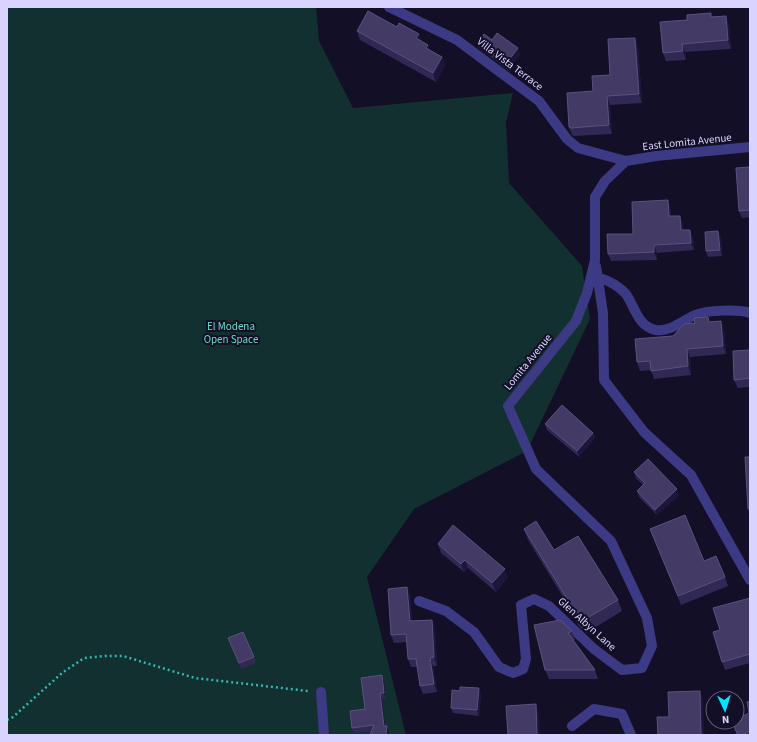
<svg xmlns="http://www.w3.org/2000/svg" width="757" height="742" viewBox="0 0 757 742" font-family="'Source Sans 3',sans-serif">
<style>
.green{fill:#12302f}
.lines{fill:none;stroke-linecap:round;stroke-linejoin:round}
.path{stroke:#2fb8b0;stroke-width:2.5;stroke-dasharray:2 3;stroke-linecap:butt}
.minor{stroke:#3d3a85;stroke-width:10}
.wall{fill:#312854}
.shaded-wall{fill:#1d163a}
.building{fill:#433a66;stroke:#5a527e}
.labels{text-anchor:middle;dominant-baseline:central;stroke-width:4;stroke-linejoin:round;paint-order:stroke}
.street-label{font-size:11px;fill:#d9d4ff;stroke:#130f26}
.park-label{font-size:11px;fill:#5fe0c0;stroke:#130f26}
</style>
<rect width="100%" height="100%" fill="#130f26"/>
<path class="green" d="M 7,7 L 316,7 L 319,41 L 353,108 L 513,93 L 506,123 L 509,183 L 582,266 L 590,319 L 527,451 L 414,509 L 367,577 L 406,735 L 7,735 Z"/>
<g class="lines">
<path class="path" d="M 7,720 L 13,717 L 62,673 L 84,658 L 105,656 L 123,656 L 195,678 L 308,691"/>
<path class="minor" d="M 389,7 L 457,40 L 539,101 L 567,139 L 578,148 L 626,161 L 656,156 L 750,147
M 596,266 L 603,313 L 604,380 L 644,432 L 691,475 L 750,580
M 597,277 C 607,280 619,286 626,294 C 635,307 638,327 656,330 C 671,332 683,320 695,315 C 707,310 739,309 750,313
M 419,601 L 446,611 L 474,632 L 499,667 L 513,673 L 523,669 L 526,659 L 521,605 L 534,599 L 549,606 L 594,649 L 622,670 L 642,668 L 652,646 L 647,618 L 611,541 L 536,469 L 508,406 L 576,321 L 587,293 L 595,260 L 595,197 L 605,181 L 626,161
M 321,692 L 324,735
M 572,726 L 594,709 L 622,714 L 631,735"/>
</g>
<path class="wall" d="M 713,17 L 729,25 L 731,49 L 685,52 L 686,60 L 666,61 L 663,53 L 687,20 Z
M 357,31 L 422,41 L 430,51 L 442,57 L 445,65 L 436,82 L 360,40 Z
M 492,40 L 520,54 L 508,70 L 479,48 L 477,43 Z
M 638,46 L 642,103 L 610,105 L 612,134 L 574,136 L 572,135 L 569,127 L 593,91 L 610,75 Z
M 750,167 L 750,217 L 742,218 L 739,211 Z
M 671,208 L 671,216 L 680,216 L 683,223 L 683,230 L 693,237 L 694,250 L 657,253 L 657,260 L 611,261 L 608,254 L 633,234 Z
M 721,237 L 722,256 L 708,257 L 706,251 Z
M 721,321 L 724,329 L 726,354 L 690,357 L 691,375 L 654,379 L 651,370 L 640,371 L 637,362 L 673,336 L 710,322 Z
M 750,350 L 750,387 L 738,388 L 734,380 Z
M 545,424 L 593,433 L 595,438 L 579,457 L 547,430 Z
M 750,457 L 750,515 L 748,509 Z
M 634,472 L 679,495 L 657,515 L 639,497 L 637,491 L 643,485 L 636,478 Z
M 524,529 L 554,550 L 618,600 L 622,611 L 586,633 L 578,625 L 574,615 L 528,540 Z
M 650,529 L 704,561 L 725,577 L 728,586 L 681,605 Z
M 438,544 L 508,577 L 496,592 L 468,568 L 464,572 L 441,553 Z
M 407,587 L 410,595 L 412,621 L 432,620 L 435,628 L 437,666 L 433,666 L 437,692 L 423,694 L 420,686 L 418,667 L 411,667 L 408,659 L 407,642 L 394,643 L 391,635 Z
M 750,599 L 750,663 L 725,670 L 722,662 L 720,630 Z
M 534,625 L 572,631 L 575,640 L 573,640 L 595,670 L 598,679 L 549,679 L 545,670 Z
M 228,638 L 254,657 L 256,663 L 241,669 Z
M 384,681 L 386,698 L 382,699 L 385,726 L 389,732 L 372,731 L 354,733 L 352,728 Z
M 481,694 L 479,716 L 453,713 L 451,708 Z
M 750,701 L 750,735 L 737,735 L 735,729 L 749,713 Z"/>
<path class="shaded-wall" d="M 726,16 L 729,25 L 731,49 L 728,40 Z
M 419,34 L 422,42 L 416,38 Z
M 635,38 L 638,46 L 642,103 L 639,94 Z
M 682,44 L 685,52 L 686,60 L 683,51 Z
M 428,45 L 431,53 L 426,48 Z
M 518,48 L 520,54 L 508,70 L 506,64 Z
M 442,57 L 445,65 L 436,82 L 433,73 Z
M 607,96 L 610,105 L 612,134 L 609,125 Z
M 668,200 L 671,208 L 671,224 L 669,216 Z
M 680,216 L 683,223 L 684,238 L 681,230 Z
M 690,230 L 693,237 L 694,250 L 691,243 Z
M 718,231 L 721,237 L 722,256 L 720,250 Z
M 654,245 L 657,253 L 657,260 L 654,252 Z
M 721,321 L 724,329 L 726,354 L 723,346 Z
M 687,349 L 690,357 L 691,375 L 688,366 Z
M 593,433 L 595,438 L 579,457 L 577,451 Z
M 677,489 L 679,495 L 657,515 L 655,510 Z
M 465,560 L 468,568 L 464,572 L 461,564 Z
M 505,569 L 508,577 L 496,592 L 492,583 Z
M 407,587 L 410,595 L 413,629 L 410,621 Z
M 432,620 L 435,628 L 437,666 L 434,657 Z
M 430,658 L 433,666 L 437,692 L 434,684 Z
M 382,675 L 384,681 L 386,698 L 384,693 Z
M 479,688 L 481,694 L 479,716 L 477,710 Z
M 700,691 L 703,699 L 704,735 L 701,735 Z
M 380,693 L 382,699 L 386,732 L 387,726 L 389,732 L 388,735 L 386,735 L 384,726 Z
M 536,704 L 539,713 L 540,735 L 537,735 Z"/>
<path class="building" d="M 368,11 L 397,27 L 399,23 L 419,34 L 416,38 L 428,45 L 426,48 L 442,57 L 433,73 L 357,31 Z
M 711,13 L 711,17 L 726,16 L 728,40 L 682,44 L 683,51 L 663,53 L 660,22 L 687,20 L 687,15 Z
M 497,33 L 518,48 L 506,64 L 477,43 L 484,34 L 492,40 Z
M 635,38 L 639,94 L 607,96 L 609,125 L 571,128 L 569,127 L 567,93 L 593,91 L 592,76 L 610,75 L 608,39 Z
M 750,167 L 750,210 L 739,211 L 736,168 Z
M 668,200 L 669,216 L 680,216 L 681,230 L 690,230 L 691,243 L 654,245 L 654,252 L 608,254 L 607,234 L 633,234 L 632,202 Z
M 718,231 L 720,250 L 706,251 L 705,232 Z
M 708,317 L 709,322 L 721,321 L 723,346 L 687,349 L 688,366 L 651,371 L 650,361 L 637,362 L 635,339 L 673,336 L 684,324 L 695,323 L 694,318 Z
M 750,350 L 750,378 L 734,380 L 733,351 Z
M 562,405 L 593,433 L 577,451 L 545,424 Z
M 745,457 L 750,457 L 750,509 L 748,509 Z
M 648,459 L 677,489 L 655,510 L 637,491 L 645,483 L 634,472 Z
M 685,515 L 704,561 L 716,556 L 725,577 L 678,596 L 650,529 Z
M 536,521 L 554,550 L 578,536 L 618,600 L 582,621 L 574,614 L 576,613 L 524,529 Z
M 453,525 L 505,569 L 492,583 L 465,560 L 461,564 L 438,544 Z
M 407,587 L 410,621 L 432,620 L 434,657 L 430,658 L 434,684 L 420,686 L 416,659 L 408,659 L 406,634 L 391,635 L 388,589 Z
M 750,598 L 750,654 L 722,662 L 713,632 L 720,630 L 713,608 Z
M 560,620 L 572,631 L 568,633 L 595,670 L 545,670 L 534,625 Z
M 243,632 L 254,657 L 239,663 L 228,638 Z
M 382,675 L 384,693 L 380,693 L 384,726 L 387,726 L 386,735 L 370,735 L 374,725 L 352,728 L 350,711 L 365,709 L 361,678 Z
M 460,687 L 479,688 L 477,710 L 451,708 L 452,690 L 460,691 Z
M 700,691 L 701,735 L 658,735 L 657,717 L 669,717 L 668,692 Z
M 750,701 L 750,731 L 742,735 L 738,735 L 735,729 L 734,722 L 737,722 L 737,719 L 749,713 L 747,702 Z
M 536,704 L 537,735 L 508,735 L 506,706 Z"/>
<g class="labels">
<g class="street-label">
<text transform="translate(510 64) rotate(37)">Villa Vista Terrace</text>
<text transform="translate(687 142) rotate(-6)">East Lomita Avenue</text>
<text transform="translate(528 362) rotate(-51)">Lomita Avenue</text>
<text transform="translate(587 624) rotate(42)">Glen Albyn Lane</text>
</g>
<g class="park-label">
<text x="231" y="326">El Modena<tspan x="231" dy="13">Open Space</tspan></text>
</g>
</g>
<rect width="757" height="742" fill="none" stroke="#d9d4ff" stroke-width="16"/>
<g transform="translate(725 710) rotate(176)"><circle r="19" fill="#130f26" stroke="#625e7d"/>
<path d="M0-3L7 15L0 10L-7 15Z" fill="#00e5ff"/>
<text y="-6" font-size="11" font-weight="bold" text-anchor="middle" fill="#d9d4ff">N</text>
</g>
</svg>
